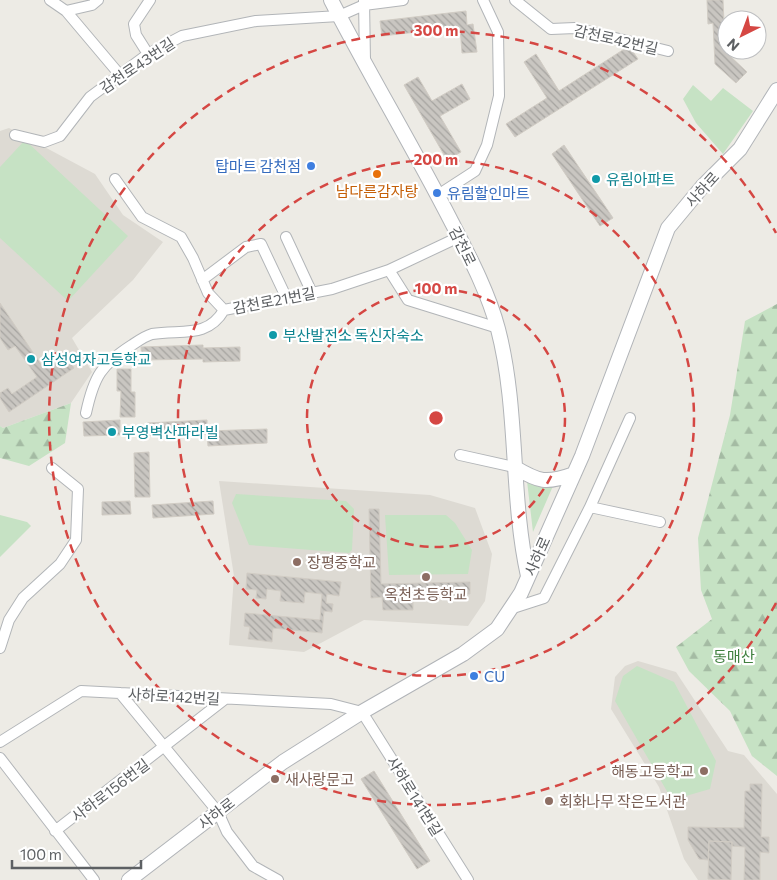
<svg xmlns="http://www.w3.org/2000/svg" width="777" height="880" viewBox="0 0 777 880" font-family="Commissioner,'Noto Sans KR',sans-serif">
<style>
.education{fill:#dddad3}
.forest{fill:url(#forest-firs)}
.green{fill:#c6e2c4}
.building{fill:url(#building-back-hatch);stroke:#d1ccc4}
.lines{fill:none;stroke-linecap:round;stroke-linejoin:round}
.street-casing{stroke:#b2b5b8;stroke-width:12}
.secondary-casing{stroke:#b1b4b8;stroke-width:16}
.street{stroke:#fff;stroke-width:10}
.secondary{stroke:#fff;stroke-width:14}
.ring{fill:none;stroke:#d54743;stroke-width:2.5;stroke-dasharray:9 6}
.shop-dot{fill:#3f7fe0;stroke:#fff;stroke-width:2}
.food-dot{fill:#e8710a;stroke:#fff;stroke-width:2}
.culture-dot{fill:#0f9aa8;stroke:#fff;stroke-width:2}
.education-dot{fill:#8d6e63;stroke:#fff;stroke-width:2}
.labels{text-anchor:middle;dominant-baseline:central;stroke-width:4.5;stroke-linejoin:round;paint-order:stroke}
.street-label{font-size:15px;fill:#5d6063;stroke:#fff}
.shop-label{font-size:15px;fill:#366cbe;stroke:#fff;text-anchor:start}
.culture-label{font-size:15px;fill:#0d838f;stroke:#fff;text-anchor:start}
.food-label{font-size:15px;fill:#c56008;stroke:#fff}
.education-label{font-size:15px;fill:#785e54;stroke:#fff;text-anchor:start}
.park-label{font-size:15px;fill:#40803f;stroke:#fff}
.centre{fill:#d54743;stroke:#fff;stroke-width:2.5}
.ring-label{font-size:15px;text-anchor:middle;font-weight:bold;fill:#d54743;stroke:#fff;stroke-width:4.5;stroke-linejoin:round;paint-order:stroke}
</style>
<defs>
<pattern id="forest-firs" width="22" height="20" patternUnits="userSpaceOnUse" patternTransform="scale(1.25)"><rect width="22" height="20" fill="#c6e2c4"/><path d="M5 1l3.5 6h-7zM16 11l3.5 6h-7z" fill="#a4bba3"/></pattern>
<pattern id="building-back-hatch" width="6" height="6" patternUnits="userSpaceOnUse" patternTransform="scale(1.25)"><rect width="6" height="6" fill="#c9c6c1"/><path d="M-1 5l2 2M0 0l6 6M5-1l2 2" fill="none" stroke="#a6a4a0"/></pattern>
</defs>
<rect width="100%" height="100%" fill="#edebe5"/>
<path class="education" d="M 9,128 L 95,174 L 123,215 L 163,242 L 133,280 L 72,338 L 92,372 L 71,403 L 3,428 L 0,426 L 0,131 Z
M 219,481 L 430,495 L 475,508 L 492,554 L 485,601 L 468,626 L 364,620 L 304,652 L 229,645 L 234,576 Z
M 638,661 L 676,672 L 728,751 L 744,755 L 777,794 L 777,880 L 698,880 L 684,859 L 659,787 L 611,709 L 615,677 L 625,666 Z"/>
<path class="forest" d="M 777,304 L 777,776 L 752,756 L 730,711 L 689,671 L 676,647 L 712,619 L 701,590 L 698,538 L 730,415 L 745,321 Z
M 71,403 L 65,443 L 29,466 L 0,458 L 0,426 L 3,428 Z"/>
<path class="green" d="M 693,85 L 711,101 L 723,88 L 753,111 L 723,154 L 696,123 L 683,99 Z
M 25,140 L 128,236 L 68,301 L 0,238 L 0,167 Z
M 527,481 C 536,487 543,489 553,486 L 533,532 Z
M 236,494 L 346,501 L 354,509 L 352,550 L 349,553 L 249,545 L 232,503 Z
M 0,515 L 27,522 L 31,526 L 0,557 Z
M 385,515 L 446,515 L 455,523 L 472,550 L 468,574 L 389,575 Z
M 637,666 L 674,682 L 716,761 L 710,789 L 672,800 L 615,701 L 623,676 Z"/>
<path class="building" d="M 707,0 L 723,0 L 724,23 L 727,22 L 727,50 L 730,50 L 730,56 L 747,72 L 736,83 L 715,64 L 713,23 L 708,24 Z
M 466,11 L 467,25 L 473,24 L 477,52 L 462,53 L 460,27 L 382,36 L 380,21 Z
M 629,46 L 638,59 L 515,137 L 506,124 L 547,98 L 524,62 L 536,54 L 559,91 Z
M 418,77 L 432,101 L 462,84 L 470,99 L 440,116 L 461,152 L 447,160 L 404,85 Z
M 564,145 L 613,218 L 600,226 L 552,154 Z
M 0,303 L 42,366 L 47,362 L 49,367 L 66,356 L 74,368 L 9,412 L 0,398 L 0,393 L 8,388 L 12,394 L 37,377 L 15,346 L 8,350 L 0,338 Z
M 203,345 L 203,348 L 240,347 L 240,361 L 203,362 L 203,359 L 142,360 L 141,347 Z
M 117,369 L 131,369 L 131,392 L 135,392 L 135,417 L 120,417 L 121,391 L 117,391 Z
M 120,420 L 120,435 L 84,436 L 83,422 Z
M 207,420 L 207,431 L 267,429 L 267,443 L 208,446 L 207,434 L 147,436 L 147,423 Z
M 149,452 L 150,497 L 135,497 L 134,453 Z
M 130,501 L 131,514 L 102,515 L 102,502 Z
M 213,501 L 214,514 L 153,518 L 152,505 Z
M 369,509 L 379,509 L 381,584 L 470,582 L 470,594 L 413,595 L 413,610 L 383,610 L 382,597 L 371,598 Z
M 247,573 L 341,582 L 339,596 L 327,594 L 326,603 L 333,604 L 332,612 L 324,611 L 322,633 L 273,628 L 272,642 L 248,639 L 250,627 L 244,626 L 245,613 L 320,620 L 322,594 L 305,592 L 304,603 L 280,601 L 281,591 L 267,589 L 266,599 L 256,598 L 257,590 L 246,589 Z
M 374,771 L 430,861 L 417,869 L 361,779 Z
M 750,784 L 762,784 L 761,837 L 769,837 L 769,853 L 760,852 L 760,880 L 744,880 L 745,847 L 732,846 L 732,842 L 709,841 L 708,860 L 699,859 L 688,840 L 688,827 L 744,828 L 745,791 L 750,791 Z
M 709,841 L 732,842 L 731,880 L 708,879 Z"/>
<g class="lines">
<g class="street-casing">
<path id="street" d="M 50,0 L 66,11 L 120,75
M 364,0 L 365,61
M 515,0 L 551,29 L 575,28 L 668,51
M 66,11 L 92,5 L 98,0
M 148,54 L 136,35 L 134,24 L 150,0
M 15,135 L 44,142 L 60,136 L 90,97 L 148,54 L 182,36 L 256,21 L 339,16 L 364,5 L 403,0
M 115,179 L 142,217 L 181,237 L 193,258 L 208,293 L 224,310 L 332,289 L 389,270 L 459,237
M 438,195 L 475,171 L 487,145 L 499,96 L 498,32 L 483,0
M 286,237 L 312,293
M 389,270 L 408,300 L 498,328
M 202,280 L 246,247 L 261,244 L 287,299
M 86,413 C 94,376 101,365 132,345 C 138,341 145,336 152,334 C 181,329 207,339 224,310
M 460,455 L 514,467
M 590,507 L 630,418
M 513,608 L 544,598 L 590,507 L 660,522
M 0,648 L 9,620 L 23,598 L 60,564 L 76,540 L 78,489 L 52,468
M 120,693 L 218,812 L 227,832 L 253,866 L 278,880
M 0,742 L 81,691 L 331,704 L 362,712 L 468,880
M 0,758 L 94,880
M 55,831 L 225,699"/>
</g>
<g class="secondary-casing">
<path id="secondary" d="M 331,0 C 369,74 412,145 450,219 C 468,254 488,291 498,329 C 519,410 510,495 528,576
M 514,467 C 539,482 546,484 574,474
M 129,880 L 283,762 L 362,712 L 463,654 L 497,629 L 521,593 L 582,456 L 668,228 L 702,187 L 740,149 L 777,90"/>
</g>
<use href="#street" class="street"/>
<use href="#secondary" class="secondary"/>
</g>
<g class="ring">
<circle cx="436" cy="418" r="129"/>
<circle cx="436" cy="418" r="258"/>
<path d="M776 603A387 387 0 1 1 776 233"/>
</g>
<g class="shop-dot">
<circle cx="311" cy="166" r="5"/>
<circle cx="437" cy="193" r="5"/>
<circle cx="474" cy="676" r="5"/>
</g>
<circle class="food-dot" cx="377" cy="174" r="5"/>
<g class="culture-dot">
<circle cx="596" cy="179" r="5"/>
<circle cx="273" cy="335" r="5"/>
<circle cx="31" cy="359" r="5"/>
<circle cx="112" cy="432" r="5"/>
</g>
<g class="education-dot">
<circle cx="297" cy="562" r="5"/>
<circle cx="426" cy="577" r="5"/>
<circle cx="704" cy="771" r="5"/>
<circle cx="275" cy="779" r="5"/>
<circle cx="549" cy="801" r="5"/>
</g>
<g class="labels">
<g class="street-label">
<text transform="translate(616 39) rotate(13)">감천로42번길</text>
<text transform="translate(137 65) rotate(-34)">감천로43번길</text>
<text transform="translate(702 189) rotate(-48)">사하로</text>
<text transform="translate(463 246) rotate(64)">감천로</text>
<text transform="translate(274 300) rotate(-11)">감천로21번길</text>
<text transform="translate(537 556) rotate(-66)">사하로</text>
<text transform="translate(174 696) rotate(3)">사하로142번길</text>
<text transform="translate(110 790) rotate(-37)">사하로156번길</text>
<text transform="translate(415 796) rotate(58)">사하로141번길</text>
<text transform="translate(216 813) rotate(-38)">사하로</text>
</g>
<g class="shop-label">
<text x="301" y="166" text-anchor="end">탑마트 감천점</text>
<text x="447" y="193">유림할인마트</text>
<text x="484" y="676">CU</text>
</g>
<g class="culture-label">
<text x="606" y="179">유림아파트</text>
<text x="283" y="335">부산발전소 독신자숙소</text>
<text x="41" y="359">삼성여자고등학교</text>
<text x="122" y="432">부영벽산파라빌</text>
</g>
<g class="food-label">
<text x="377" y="191">남다른감자탕</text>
</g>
<g class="education-label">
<text x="307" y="562">장평중학교</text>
<text x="426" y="594" text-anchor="middle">옥천초등학교</text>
<text x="694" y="771" text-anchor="end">해동고등학교</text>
<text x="285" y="779">새사랑문고</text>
<text x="559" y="801">회화나무 작은도서관</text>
</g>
<g class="park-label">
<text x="734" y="656">동매산</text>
</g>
</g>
<circle cx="436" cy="418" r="8" class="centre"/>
<g class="ring-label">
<text x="436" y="36">300 m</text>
<text x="436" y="165">200 m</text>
<text x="436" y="294">100 m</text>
</g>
<g transform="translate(742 35) rotate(222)"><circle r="24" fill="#ffffff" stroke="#bebfc1"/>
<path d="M0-4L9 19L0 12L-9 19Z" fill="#d54743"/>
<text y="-8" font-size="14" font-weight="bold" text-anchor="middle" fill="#5d6063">N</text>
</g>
<path d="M12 860v8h129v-8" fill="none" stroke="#5d6063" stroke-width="2.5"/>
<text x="20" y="860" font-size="15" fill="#5d6063" stroke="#ffffff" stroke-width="4" paint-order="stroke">100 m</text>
</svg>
